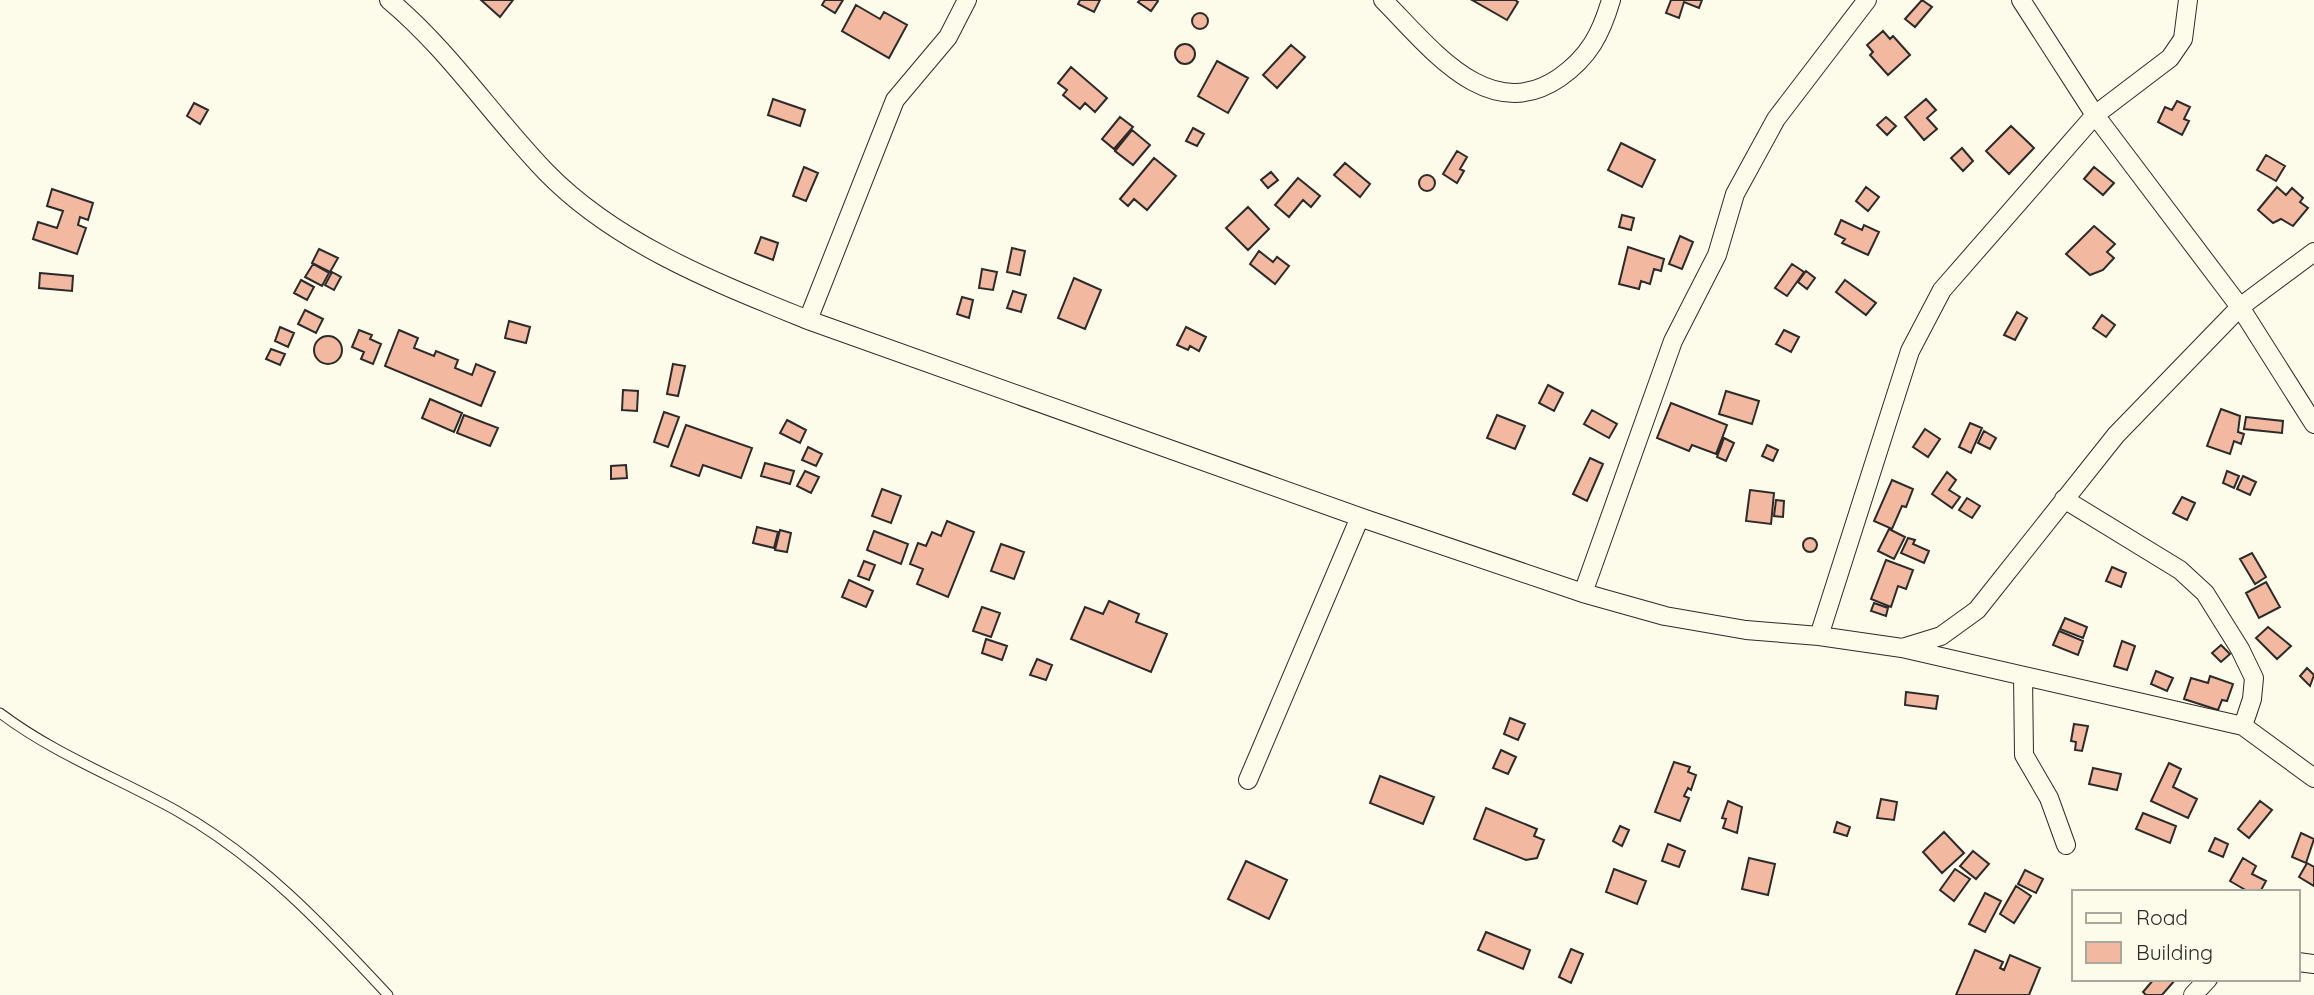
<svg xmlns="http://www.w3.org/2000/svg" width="2314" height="995" viewBox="0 0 2314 995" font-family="Quicksand,sans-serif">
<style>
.building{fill:#f2b8a0;stroke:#2b2b2b;stroke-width:2}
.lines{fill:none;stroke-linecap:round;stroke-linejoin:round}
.service-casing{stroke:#2b2b2b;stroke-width:11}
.minor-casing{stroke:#2b2b2b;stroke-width:20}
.service{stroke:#fdfbea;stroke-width:9}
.minor{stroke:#fdfbea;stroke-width:18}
</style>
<rect width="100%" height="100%" fill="#fdfbea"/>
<path class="building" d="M 481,0 L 513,0 L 500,17 Z
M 825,0 L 843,0 L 835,13 L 822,5 Z
M 1080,0 L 1100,0 L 1094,12 L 1078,4 Z
M 1140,0 L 1157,0 L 1158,1 L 1151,11 L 1138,2 Z
M 1472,0 L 1515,0 L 1518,2 L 1507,20 Z
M 1671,0 L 1702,0 L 1699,8 L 1684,2 L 1679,18 L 1666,13 Z
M 1922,0 L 1932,7 L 1915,27 L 1905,19 Z
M 856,5 L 880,19 L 884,12 L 907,25 L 889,58 L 842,31 Z
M1192 21a8 8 0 1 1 16 0a8 8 0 1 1-16 0Z
M 1883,31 L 1890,39 L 1893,36 L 1910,55 L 1888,75 L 1870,55 L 1873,52 L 1867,45 Z
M1175 54a10 10 0 1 1 20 0a10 10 0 1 1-20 0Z
M 1291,45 L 1305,57 L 1277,88 L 1263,75 Z
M 1217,61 L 1248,78 L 1228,113 L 1198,96 Z
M 1071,67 L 1107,98 L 1095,112 L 1085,103 L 1080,109 L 1063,95 L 1067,90 L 1058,83 Z
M 773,99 L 805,110 L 800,126 L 768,115 Z
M 1926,99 L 1936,110 L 1927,118 L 1937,129 L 1924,140 L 1905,117 Z
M 2177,101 L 2190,107 L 2184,119 L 2189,121 L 2182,135 L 2158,122 L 2165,107 L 2172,110 Z
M 194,103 L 208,110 L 200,124 L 187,116 Z
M 1120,117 L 1133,127 L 1114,149 L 1102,139 Z
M 1886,117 L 1896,126 L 1887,135 L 1877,125 Z
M 2011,126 L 2034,148 L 2009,174 L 1986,151 Z
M 1193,128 L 1204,134 L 1197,146 L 1186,141 Z
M 1132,130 L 1150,145 L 1133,165 L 1115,151 Z
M 1621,143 L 1655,160 L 1642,187 L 1608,170 Z
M 1962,148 L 1973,161 L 1963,171 L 1951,158 Z
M 1457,151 L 1467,157 L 1460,169 L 1464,171 L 1457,183 L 1443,174 Z
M 2266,155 L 2285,166 L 2276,181 L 2257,170 Z
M 1154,158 L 1176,176 L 1147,210 L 1134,199 L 1128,206 L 1120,199 Z
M 1345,163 L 1370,184 L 1360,197 L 1334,175 Z
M 804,167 L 818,173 L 806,201 L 793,196 Z
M 2094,167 L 2114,183 L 2103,195 L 2084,179 Z
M 1271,172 L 1278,180 L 1268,188 L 1261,180 Z
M1419 183a8 8 0 1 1 16 0a8 8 0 1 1-16 0Z
M 1298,178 L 1320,196 L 1311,207 L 1303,200 L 1289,217 L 1275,205 Z
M 1866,187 L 1879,197 L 1868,211 L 1856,201 Z
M 2277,187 L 2286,195 L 2292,188 L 2303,198 L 2300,202 L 2308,208 L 2293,226 L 2281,219 L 2273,223 L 2258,210 Z
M 52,189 L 93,203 L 88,220 L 80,217 L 78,225 L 86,228 L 77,254 L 33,239 L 38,222 L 57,228 L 63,211 L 47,206 Z
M 1248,207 L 1269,229 L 1248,250 L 1226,228 Z
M 1622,215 L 1634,218 L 1631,230 L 1619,227 Z
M 1841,220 L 1862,230 L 1864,225 L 1879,232 L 1868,255 L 1842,243 L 1845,239 L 1835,234 Z
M 2094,226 L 2115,244 L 2107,252 L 2114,258 L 2103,270 L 2090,275 L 2066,254 Z
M 1680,236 L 1693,242 L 1682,269 L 1669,264 Z
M 761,237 L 778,243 L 773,260 L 755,253 Z
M 1628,247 L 1664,259 L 1661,271 L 1654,269 L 1650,284 L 1641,281 L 1639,289 L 1619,284 Z
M 1012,248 L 1025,251 L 1020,275 L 1007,272 Z
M 319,249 L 338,258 L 330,272 L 312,263 Z
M 1259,251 L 1273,262 L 1277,257 L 1289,266 L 1275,284 L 1250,264 Z
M 313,264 L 329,273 L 322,286 L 305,277 Z
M 1792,264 L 1804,272 L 1787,296 L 1775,288 Z
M 982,269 L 997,272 L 993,290 L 979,288 Z
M 1806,271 L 1815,278 L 1807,289 L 1798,282 Z
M 332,272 L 341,277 L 334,290 L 325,285 Z
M 40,273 L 73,276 L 72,291 L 39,288 Z
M 1074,278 L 1101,290 L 1085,329 L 1058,318 Z
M 301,280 L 314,287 L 307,300 L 294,293 Z
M 1845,280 L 1876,303 L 1866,315 L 1836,292 Z
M 1013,291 L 1026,295 L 1021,312 L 1007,308 Z
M 962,297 L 973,300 L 969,318 L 957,314 Z
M 305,310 L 323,319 L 316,333 L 298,324 Z
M 2017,312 L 2027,318 L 2015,340 L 2004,335 Z
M 2102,315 L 2115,325 L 2106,337 L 2093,328 Z
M 509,321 L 530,327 L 526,343 L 505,338 Z
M 280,327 L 294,333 L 288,347 L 275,341 Z
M 1186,327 L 1206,337 L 1199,351 L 1190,346 L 1188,350 L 1177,345 Z
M 359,330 L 372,335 L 370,339 L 381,344 L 373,364 L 361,359 L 364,352 L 352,347 Z
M 399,330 L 418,338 L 414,348 L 434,356 L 436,351 L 458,360 L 455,368 L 472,375 L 476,364 L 495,372 L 481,406 L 385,366 Z
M 1784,330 L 1799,337 L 1791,352 L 1776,344 Z
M314 350a14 14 0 1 1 28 0a14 14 0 1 1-28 0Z
M 271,349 L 285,354 L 280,365 L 266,359 Z
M 673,364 L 685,366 L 678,396 L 667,394 Z
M 1548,385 L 1563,393 L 1554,411 L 1539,403 Z
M 623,390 L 638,391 L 637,411 L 622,410 Z
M 1726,391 L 1759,401 L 1752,424 L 1719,414 Z
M 430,399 L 462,413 L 454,432 L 422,418 Z
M 1671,403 L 1727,425 L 1716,454 L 1692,445 L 1689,451 L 1657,438 Z
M 2221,409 L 2240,416 L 2238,432 L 2244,434 L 2241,444 L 2234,441 L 2230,454 L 2207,446 Z
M 1592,410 L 1617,424 L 1609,438 L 1584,424 Z
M 664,412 L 679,417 L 668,447 L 654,442 Z
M 464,415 L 498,428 L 490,446 L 457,433 Z
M 1497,415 L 1525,426 L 1515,449 L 1487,438 Z
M 2246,417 L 2283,421 L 2282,433 L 2244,429 Z
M 787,420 L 806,430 L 800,443 L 780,433 Z
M 1970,423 L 1982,428 L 1971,453 L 1959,447 Z
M 686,425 L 752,448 L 741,478 L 703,465 L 699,476 L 671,466 Z
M 1925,429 L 1940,439 L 1928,457 L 1913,447 Z
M 1984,431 L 1996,438 L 1990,449 L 1978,443 Z
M 1724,438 L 1734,443 L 1726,461 L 1717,457 Z
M 1767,445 L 1778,450 L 1773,461 L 1762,456 Z
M 808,447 L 822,454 L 816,466 L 802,460 Z
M 1590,458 L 1603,464 L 1587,501 L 1573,494 Z
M 765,463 L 794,471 L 790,484 L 761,476 Z
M 626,465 L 627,478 L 611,479 L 611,466 Z
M 805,471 L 819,477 L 811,493 L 797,486 Z
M 2227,471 L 2239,476 L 2234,488 L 2223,483 Z
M 1947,472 L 1956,480 L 1949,490 L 1960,497 L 1952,508 L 1932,494 Z
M 2243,476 L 2256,482 L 2250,495 L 2237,489 Z
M 1892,480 L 1913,489 L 1906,507 L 1902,506 L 1892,529 L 1874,521 Z
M 882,489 L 901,496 L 891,523 L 872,516 Z
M 1750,490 L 1774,493 L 1771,524 L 1746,521 Z
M 2182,497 L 2195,503 L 2187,520 L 2173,513 Z
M 1967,498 L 1980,506 L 1972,518 L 1959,510 Z
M 1776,500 L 1784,501 L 1783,517 L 1774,516 Z
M 947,521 L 974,532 L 948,597 L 917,584 L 923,569 L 910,564 L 918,543 L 926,546 L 932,532 L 941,536 Z
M 757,527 L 778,532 L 774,548 L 753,543 Z
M 1889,529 L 1905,537 L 1894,559 L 1878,551 Z
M 780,530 L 791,533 L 787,552 L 775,550 Z
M 874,531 L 908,544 L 901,564 L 867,550 Z
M 1908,538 L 1915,540 L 1913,544 L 1929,551 L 1924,563 L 1901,553 Z
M1803 545a7 7 0 1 1 14 0a7 7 0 1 1-14 0Z
M 1001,544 L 1024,552 L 1014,579 L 991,571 Z
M 2252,553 L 2266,577 L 2255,584 L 2240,559 Z
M 1886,560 L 1913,570 L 1906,589 L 1898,586 L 1891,607 L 1871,599 Z
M 864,561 L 875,565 L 869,580 L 858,576 Z
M 2112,567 L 2126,573 L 2121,587 L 2106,581 Z
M 849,580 L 873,591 L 866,607 L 842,597 Z
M 2266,582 L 2280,607 L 2259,618 L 2246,593 Z
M 1109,601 L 1139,614 L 1136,622 L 1167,634 L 1151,672 L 1071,639 L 1085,607 L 1103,614 Z
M 1874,603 L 1888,608 L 1886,616 L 1871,611 Z
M 982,607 L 1000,613 L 991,637 L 973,631 Z
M 2065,618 L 2087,627 L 2083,638 L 2060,629 Z
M 2268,627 L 2291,646 L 2277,659 L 2256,638 Z
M 2059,631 L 2083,641 L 2078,655 L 2053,645 Z
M 986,639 L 1007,646 L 1002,660 L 982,653 Z
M 2122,641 L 2135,646 L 2127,670 L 2114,666 Z
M 2221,645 L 2230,654 L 2221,662 L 2212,653 Z
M 1037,659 L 1052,665 L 1046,680 L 1030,675 Z
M 2307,668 L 2314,675 L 2310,686 L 2300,676 Z
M 2156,671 L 2173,678 L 2167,691 L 2151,684 Z
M 2210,676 L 2233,684 L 2227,701 L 2222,700 L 2218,710 L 2184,699 L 2191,678 L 2208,683 Z
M 1906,692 L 1938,696 L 1936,709 L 1905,705 Z
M 1510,718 L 1525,724 L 1518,740 L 1504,734 Z
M 2074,724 L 2088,726 L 2082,751 L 2075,750 L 2076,742 L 2071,741 Z
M 1501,750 L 1516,757 L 1508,774 L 1493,768 Z
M 1674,762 L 1690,767 L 1688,772 L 1696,775 L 1691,790 L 1688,788 L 1684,796 L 1689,798 L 1680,821 L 1655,812 Z
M 2169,763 L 2181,769 L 2173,787 L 2197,799 L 2188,818 L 2151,801 Z
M 2093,768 L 2121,774 L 2117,790 L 2089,784 Z
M 1380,776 L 1434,797 L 1423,824 L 1370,803 Z
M 1881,799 L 1897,802 L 1894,820 L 1877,818 Z
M 1728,801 L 1742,807 L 1737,833 L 1723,828 L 1726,819 L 1722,818 Z
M 2260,801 L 2272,810 L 2249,838 L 2238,829 Z
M 1486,808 L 1537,829 L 1534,836 L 1544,840 L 1537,858 L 1526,860 L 1474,839 Z
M 2143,813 L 2176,826 L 2170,843 L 2136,829 Z
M 1837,822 L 1850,827 L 1847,836 L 1834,832 Z
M 1620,826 L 1629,830 L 1622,846 L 1613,841 Z
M 1944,832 L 1964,853 L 1942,873 L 1923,852 Z
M 2301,833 L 2314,839 L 2306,863 L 2292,857 Z
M 2215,838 L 2228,844 L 2223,857 L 2209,851 Z
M 1668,844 L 1685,851 L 1679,867 L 1662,861 Z
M 1973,851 L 1989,864 L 1976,879 L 1960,866 Z
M 1749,858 L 1775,864 L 1768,895 L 1742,889 Z
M 2243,858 L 2256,866 L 2252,874 L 2266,881 L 2260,892 L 2249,892 L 2230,881 Z
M 1246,861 L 1287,880 L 1269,919 L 1228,899 Z
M 2307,863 L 2314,867 L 2314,886 L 2299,877 Z
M 1614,869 L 1646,881 L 1637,904 L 1606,892 Z
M 1955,869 L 1970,879 L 1954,901 L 1940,890 Z
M 2025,870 L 2043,879 L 2036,893 L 2018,884 Z
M 2016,886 L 2031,896 L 2014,923 L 2000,914 Z
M 1985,893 L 2001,901 L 1985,932 L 1969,924 Z
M 1486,932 L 1530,950 L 1523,969 L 1478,950 Z
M 1571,949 L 1583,954 L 1571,983 L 1559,977 Z
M 1975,950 L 2003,962 L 2000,968 L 2004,970 L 2010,955 L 2040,968 L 2029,995 L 1956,995 Z
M 2154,979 L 2176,979 L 2162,995 L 2146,995 L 2143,992 Z"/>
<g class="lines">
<g class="service-casing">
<path id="service" d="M 0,713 C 54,754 118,778 177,811 C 260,858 324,926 388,995"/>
</g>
<g class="minor-casing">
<path id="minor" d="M 389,0 C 449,50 492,116 546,172 C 616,244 717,283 808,320 L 1368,520 L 1583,593 L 1665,616 L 1746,630 L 1819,636 L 1902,648 L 1941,636 L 1977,610 L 2116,435 L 2240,307 L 2314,252
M 1383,0 C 1430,47 1488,126 1559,78 C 1589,57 1601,34 1611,0
M 2021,0 L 2095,115 L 2240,307 L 2314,424
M 808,320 L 895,100 L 948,37 L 967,0
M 2064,499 L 2180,570 L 2205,593 L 2240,649 L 2254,678 L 2252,699 L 2243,726
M 1583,593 L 1673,341 L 1717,255 L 1735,194 L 1776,119 L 1867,0
M 1819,636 L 1910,351 L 1942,290 L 2095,115 L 2170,58 L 2183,39 L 2188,0
M 1902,648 L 2243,726 L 2314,778
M 2023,676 L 2024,755 L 2049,798 L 2066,845
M 1248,780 L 1360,517
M 2298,962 L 2314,964
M 2193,995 L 2208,979"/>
</g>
<use href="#service" class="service"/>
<use href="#minor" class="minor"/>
</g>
<rect x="2072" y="890" width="228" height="91" fill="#fdfbea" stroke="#a9a89e" stroke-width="2"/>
<rect x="2086" y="913" width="35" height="10" fill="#fdfbea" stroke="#a9a89e" stroke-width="2"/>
<text x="2136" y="925" font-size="21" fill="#2b2b2b">Road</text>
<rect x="2086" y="942" width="35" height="21" fill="#f2b8a0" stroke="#a9a89e" stroke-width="2"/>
<text x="2136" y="960" font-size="21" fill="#2b2b2b">Building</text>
</svg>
